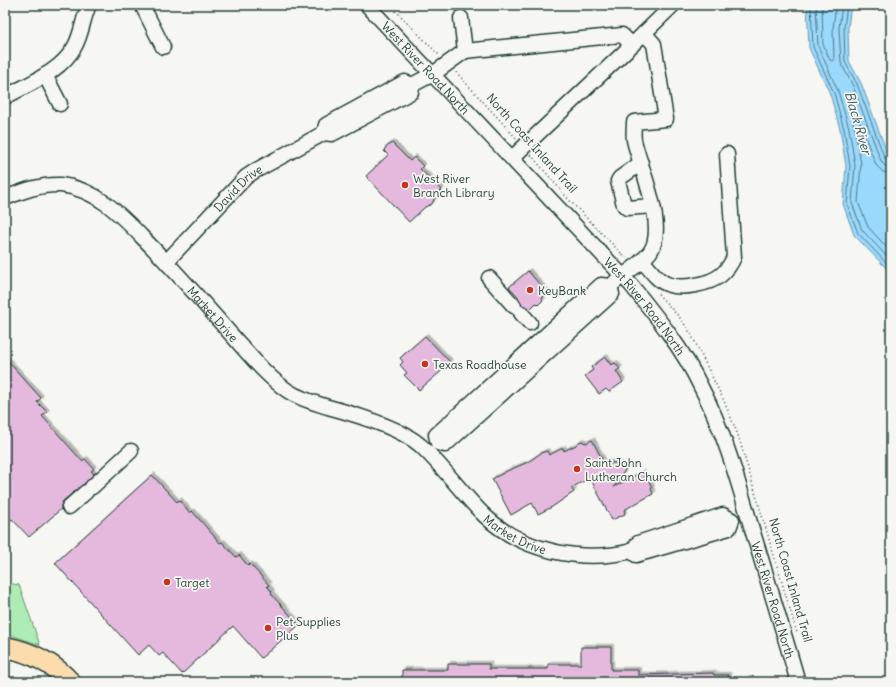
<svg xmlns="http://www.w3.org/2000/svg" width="896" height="687" viewBox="0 0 896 687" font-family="Delius,sans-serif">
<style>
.green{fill:#adecb4;stroke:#669474}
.water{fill:#9ad8fc;stroke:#699aac}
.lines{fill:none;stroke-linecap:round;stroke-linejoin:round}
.shore{stroke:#507b84;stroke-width:1}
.building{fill:#e5b9de;stroke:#1f3d34;filter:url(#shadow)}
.minor-casing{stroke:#1f3d34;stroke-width:17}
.highway-casing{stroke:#1f3d34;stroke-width:23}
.path{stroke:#1f3d34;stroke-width:1.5;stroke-dasharray:1 3;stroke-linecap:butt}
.minor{stroke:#f6f6f2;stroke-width:14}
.highway{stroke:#fcdcac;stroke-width:20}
.poi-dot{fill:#c8321e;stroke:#f6f6f2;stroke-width:1.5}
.labels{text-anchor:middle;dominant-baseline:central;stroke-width:3.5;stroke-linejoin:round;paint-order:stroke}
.street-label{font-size:12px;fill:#1f3d34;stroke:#f6f6f2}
.poi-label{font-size:12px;fill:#1f3d34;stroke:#f6f6f2;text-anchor:start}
.water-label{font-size:13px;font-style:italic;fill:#385c5c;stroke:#f6f6f2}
</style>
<defs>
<filter id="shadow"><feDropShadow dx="2.5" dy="-2.5" stdDeviation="0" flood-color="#0004"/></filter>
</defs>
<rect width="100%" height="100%" fill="#f6f6f2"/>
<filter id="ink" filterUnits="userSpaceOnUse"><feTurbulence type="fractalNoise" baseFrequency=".025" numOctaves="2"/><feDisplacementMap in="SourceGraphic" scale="8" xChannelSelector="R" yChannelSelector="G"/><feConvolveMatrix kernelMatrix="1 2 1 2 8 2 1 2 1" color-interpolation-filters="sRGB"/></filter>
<g filter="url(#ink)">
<path class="green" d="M 5,581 L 7,583 L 19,585 L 40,645 L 5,633 Z"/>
<path class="water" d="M 807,5 L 851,5 L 848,28 L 849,61 L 861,83 L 891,163 L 891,273 L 854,235 L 843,204 L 846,166 L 840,129 L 830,94 L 809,48 Z"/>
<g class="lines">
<path class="shore" d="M 811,5 L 813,47 L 834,93 L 844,129 L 850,166 L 847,204 L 858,233 L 891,268
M 816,5 L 818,46 L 838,91 L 849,128 L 855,165 L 852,203 L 862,230 L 891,261
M 822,5 L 823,44 L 830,60 L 832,61 L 834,59 L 833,28 L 836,5
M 842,5 L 839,28 L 841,63 L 853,86 L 881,161 L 885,166 L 891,167
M 847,5 L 844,28 L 845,62 L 857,84 L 885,159 L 888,162 L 891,162
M 891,173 L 883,172 L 876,165 L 850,97 L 848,96 L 847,98 L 854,126 L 861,164 L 858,202 L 868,227 L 891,252"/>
</g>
<path class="building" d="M 392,143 L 410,161 L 414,157 L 423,166 L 420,169 L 442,190 L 435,197 L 432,204 L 425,207 L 409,222 L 366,176 L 388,155 L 384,151 L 385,148 Z
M 528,271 L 547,293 L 542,298 L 543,300 L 538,305 L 536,303 L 530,309 L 522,305 L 517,295 L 509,287 Z
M 425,336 L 450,362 L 444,367 L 445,368 L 419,390 L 404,375 L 407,373 L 400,365 L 403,362 L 400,358 Z
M 605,357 L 611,365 L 615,363 L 620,369 L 616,371 L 623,382 L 609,392 L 606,389 L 599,394 L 585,376 L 593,370 L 591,367 Z
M 5,358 L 41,398 L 37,402 L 47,412 L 42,416 L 82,461 L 85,459 L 94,469 L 91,471 L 94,474 L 84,484 L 63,501 L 61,505 L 61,509 L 29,537 L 12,519 L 5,525 Z
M 592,440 L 604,463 L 617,463 L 627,467 L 614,487 L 642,472 L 645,478 L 647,477 L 652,488 L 651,489 L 653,494 L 624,510 L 625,514 L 612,520 L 590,478 L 571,488 L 574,492 L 552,507 L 538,514 L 532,503 L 511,515 L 492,479 L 507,471 L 528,462 L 541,453 L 547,451 L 549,455 L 563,448 L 564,451 L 576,445 L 579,442 L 581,441 L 586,443 Z
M 152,475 L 177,502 L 179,500 L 190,513 L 192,511 L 220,543 L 222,542 L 236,557 L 239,555 L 248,566 L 250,564 L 269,585 L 267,586 L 272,592 L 271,594 L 299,625 L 261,658 L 233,626 L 182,674 L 163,653 L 159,656 L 149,645 L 138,655 L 55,563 Z
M 581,647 L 611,647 L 611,670 L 638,670 L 638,675 L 713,673 L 714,675 L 728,675 L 728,682 L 402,682 L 402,670 L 448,670 L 448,664 L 489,664 L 489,669 L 548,669 L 548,664 L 581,664 Z"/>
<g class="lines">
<g class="minor-casing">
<g id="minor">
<path d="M 142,5 L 163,47"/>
<path id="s1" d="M 367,5 L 631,285 C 657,317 683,349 701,387 C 724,431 737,478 751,526 C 767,578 783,630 798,682"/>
<path d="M 465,51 L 622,35 L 632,45"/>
<path d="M 45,75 L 60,104"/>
<path d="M 412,85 L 433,74 L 465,51 L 461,18"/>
<path d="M 5,97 C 30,83 61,72 75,46 C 82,33 83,18 89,5"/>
<path d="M 512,158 L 632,45 L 673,5"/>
<path d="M 641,163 L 620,178 L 618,181 L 624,205 L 627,208 L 653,206"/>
<path id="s2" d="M 5,198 C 23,191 41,184 61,185 C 96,189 120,214 143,238 C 173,268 201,300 229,332 C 248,353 265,375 288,391 C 300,399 315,403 328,407 C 354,414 399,427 420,445 C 443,466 462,494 485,516 C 523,552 582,563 632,551 L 638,543 L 723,515 L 732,520 L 729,528 L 636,555 L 632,551"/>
<path d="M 642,260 C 650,269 656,280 667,284 C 681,290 710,284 721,275 C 727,270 731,264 734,257 L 727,154"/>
<path id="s3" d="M 167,261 L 246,177 L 255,171 L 324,133 L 332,134 L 411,92 L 412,85 L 405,82 L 326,125 L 324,133"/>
<path d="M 489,278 L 514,306"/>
<path d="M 615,282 C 626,273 641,264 650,252 C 668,227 640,168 634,140 C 633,134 634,128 634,122 L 666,119 L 654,44 L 644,33"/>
<path d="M 601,285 L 610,286 L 612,294 L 445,445 L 438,443 L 436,435 Z"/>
<path d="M 521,313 L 530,323"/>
<path d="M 92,487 L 131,451"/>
<path d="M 69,507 L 86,492"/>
</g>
</g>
<g class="highway-casing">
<path id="highway" d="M 5,647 C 31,652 52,662 70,682"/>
</g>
<path class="path" d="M 390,5 L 439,55
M 456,72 L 517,139
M 531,155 L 569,200 L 626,258
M 658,294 L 681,319 L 691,334 L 724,401 L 738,435 L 797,633
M 810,677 L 811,682"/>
<use href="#minor" class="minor"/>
<use href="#highway" class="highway"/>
</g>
</g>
<g class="poi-dot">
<circle cx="405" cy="185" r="4"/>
<circle cx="530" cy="290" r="4"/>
<circle cx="425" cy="364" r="4"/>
<circle cx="577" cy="469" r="4"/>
<circle cx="167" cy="582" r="4"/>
<circle cx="268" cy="628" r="4"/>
</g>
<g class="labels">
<g class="street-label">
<text stroke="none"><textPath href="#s1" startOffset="86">West River Road North</textPath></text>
<text transform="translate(532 143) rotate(48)">North Coast Inland Trail</text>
<text stroke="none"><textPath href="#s3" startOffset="102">David Drive</textPath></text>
<text stroke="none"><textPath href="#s1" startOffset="410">West River Road North</textPath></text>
<text stroke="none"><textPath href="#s2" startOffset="261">Market Drive</textPath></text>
<text stroke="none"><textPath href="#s2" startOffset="644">Market Drive</textPath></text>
<text transform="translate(791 580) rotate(74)">North Coast Inland Trail</text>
<text stroke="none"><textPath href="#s1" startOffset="734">West River Road North</textPath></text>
</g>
<g class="poi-label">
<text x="413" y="178">West River<tspan x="413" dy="14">Branch Library</tspan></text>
<text x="538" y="290">KeyBank</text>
<text x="433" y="364">Texas Roadhouse</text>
<text x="585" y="462">Saint John<tspan x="585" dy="14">Lutheran Church</tspan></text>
<text x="175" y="582">Target</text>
<text x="276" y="621">Pet Supplies<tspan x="276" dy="14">Plus</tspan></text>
</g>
<g class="water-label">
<text transform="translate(858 123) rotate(74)">Black River</text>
</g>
</g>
<rect width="896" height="687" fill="none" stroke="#f6f6f2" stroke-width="20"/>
<rect x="10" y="10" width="876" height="667" fill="none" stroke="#1f3d34" stroke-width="1.5" filter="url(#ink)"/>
</svg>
